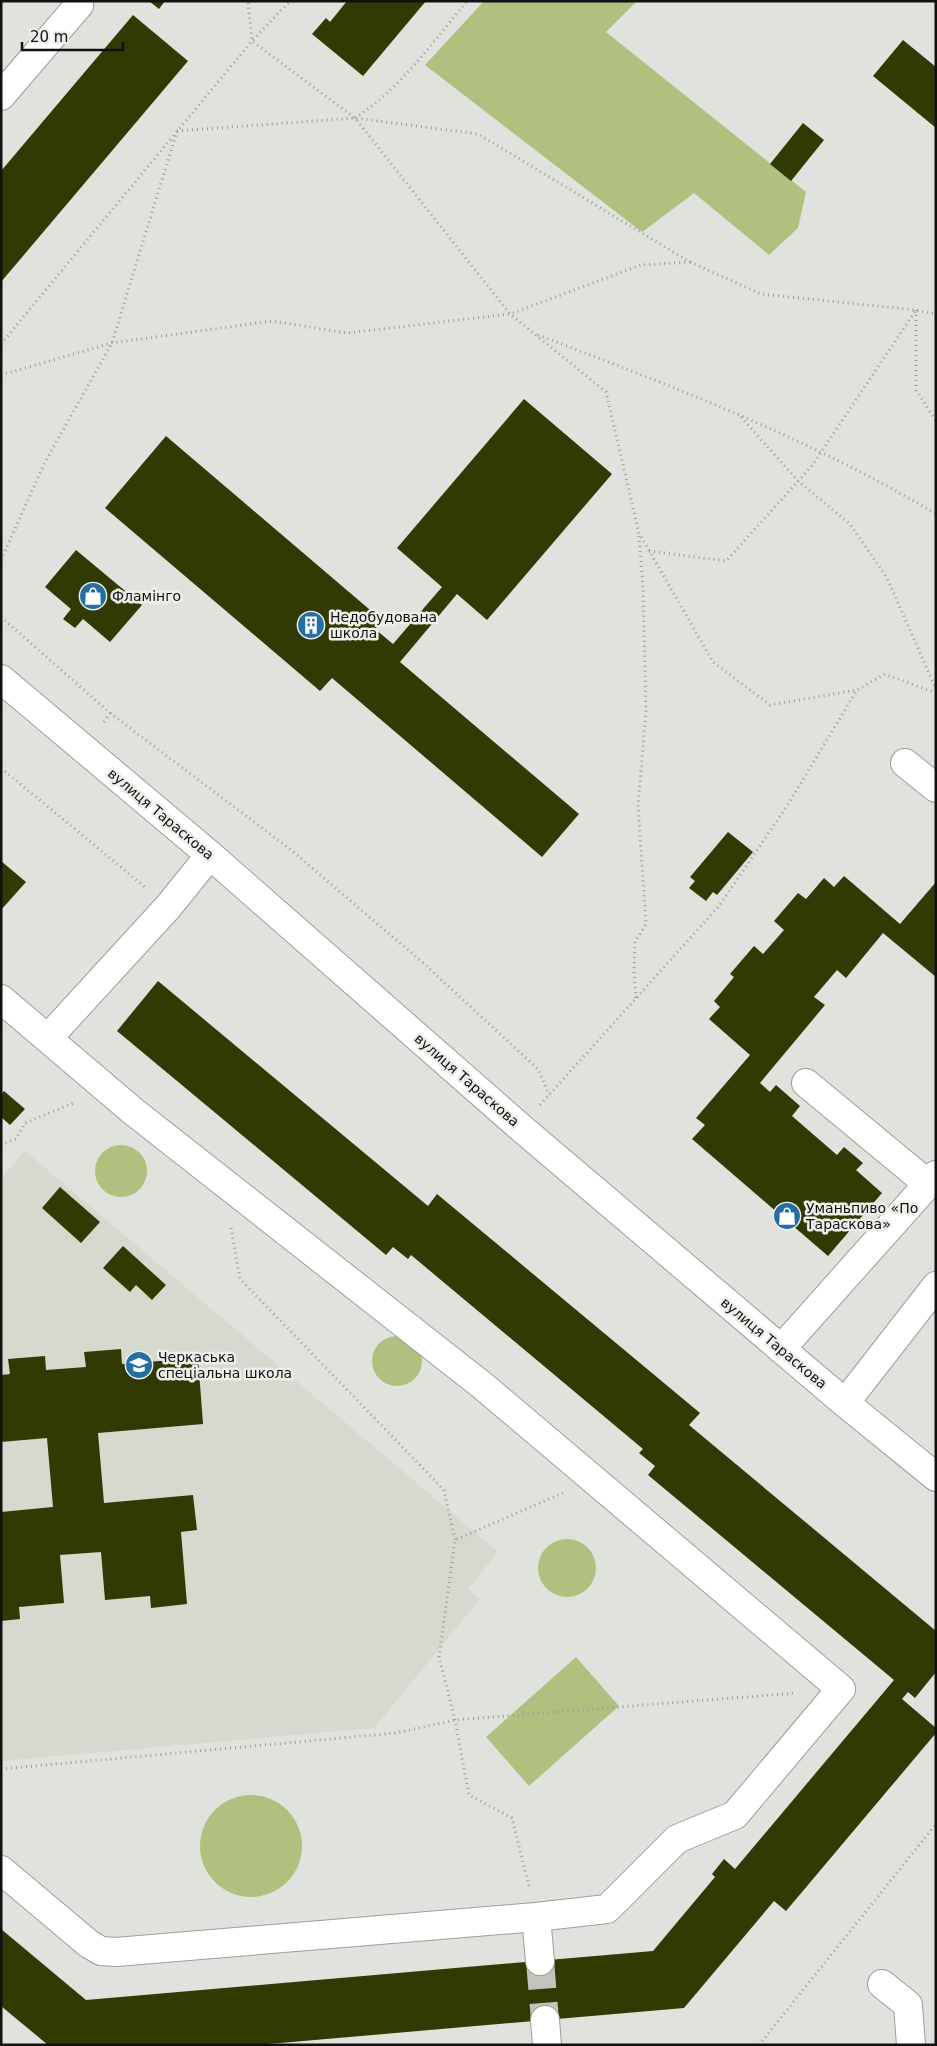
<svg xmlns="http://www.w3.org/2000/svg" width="937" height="2046" viewBox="0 0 937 2046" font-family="'DejaVu Sans',sans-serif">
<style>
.built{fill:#d6d9cd}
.green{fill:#b0c07f}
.building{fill:#313a02}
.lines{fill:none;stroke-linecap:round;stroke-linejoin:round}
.minor-tunnel{stroke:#c1c3be;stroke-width:28;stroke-dasharray:28 14;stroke-linecap:butt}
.minor-casing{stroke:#9d9e99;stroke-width:30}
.path{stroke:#9c9d99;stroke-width:3;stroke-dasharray:1 4;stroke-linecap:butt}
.minor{stroke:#fff;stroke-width:28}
.labels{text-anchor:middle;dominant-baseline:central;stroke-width:5;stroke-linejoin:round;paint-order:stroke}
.poi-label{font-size:14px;fill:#111210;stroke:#eeefea;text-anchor:start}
.street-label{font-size:14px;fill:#111210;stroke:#eeefea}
</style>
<rect width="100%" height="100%" fill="#e0e2dd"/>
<path class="built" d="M 25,1151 L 498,1552 L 468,1589 L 480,1599 L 374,1728 L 1,1761 L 1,1178 Z"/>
<path class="green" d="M 484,1 L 637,1 L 606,32 L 806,192 L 798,228 L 769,255 L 694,193 L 642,232 L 425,65 Z
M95 1171a26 26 0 1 1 52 0a26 26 0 1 1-52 0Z
M372 1361a25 25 0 1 1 50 0a25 25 0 1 1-50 0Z
M538 1568a29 29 0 1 1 58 0a29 29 0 1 1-58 0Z
M 576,1657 L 619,1706 L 529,1786 L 486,1737 Z
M200 1846a51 51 0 1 1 102 0a51 51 0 1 1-102 0Z"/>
<path class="building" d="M 149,1 L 165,1 L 159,9 Z
M 347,1 L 426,1 L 363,76 L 312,34 L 326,18 L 330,22 Z
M 133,15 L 188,61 L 1,282 L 1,171 Z
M 903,40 L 936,67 L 936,128 L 873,76 Z
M 803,123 L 824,140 L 791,181 L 770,164 Z
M 524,399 L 612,474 L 487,620 L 457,594 L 400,662 L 579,814 L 542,857 L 332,678 L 320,691 L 105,508 L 166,436 L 383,621 L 375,629 L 393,644 L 442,587 L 397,548 Z
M 76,550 L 142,605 L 110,642 L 83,619 L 75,628 L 63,619 L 71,609 L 45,587 Z
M 728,832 L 753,852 L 717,895 L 713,892 L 706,901 L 689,888 L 695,881 L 690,877 Z
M 1,861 L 26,882 L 1,910 Z
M 844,876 L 900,924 L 936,882 L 936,977 L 883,933 L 846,978 L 837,970 L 814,997 L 825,1005 L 760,1083 L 770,1092 L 776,1085 L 800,1106 L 792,1116 L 837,1155 L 844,1147 L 863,1163 L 856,1170 L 882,1193 L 828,1256 L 692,1139 L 705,1125 L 696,1118 L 750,1055 L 709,1019 L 720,1007 L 714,1001 L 734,977 L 730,974 L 754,946 L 763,954 L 784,930 L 774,921 L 798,893 L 806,899 L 824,878 L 834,887 Z
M 158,981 L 428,1206 L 437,1194 L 700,1413 L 689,1425 L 936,1631 L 936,1672 L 915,1698 L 908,1692 L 902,1699 L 936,1728 L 936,1733 L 786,1911 L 774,1901 L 684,2008 L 257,2045 L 48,2045 L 1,2006 L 1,1929 L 86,2000 L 653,1951 L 715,1877 L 712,1874 L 724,1859 L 735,1869 L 894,1680 L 648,1475 L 655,1466 L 639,1453 L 643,1449 L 411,1255 L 408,1259 L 393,1247 L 386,1255 L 117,1031 Z
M 4,1091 L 25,1109 L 10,1125 L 1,1117 L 1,1094 Z
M 60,1187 L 100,1222 L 81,1243 L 42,1208 Z
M 123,1246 L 166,1285 L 152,1300 L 136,1285 L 130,1292 L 103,1268 Z
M 121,1349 L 122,1364 L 198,1358 L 203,1424 L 98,1433 L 104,1503 L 193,1495 L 197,1530 L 181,1532 L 187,1604 L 151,1608 L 150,1596 L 105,1600 L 101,1552 L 60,1555 L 64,1603 L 19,1607 L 20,1619 L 1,1621 L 1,1512 L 53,1507 L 47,1438 L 1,1442 L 1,1375 L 10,1374 L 8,1359 L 45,1356 L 46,1370 L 86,1367 L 84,1352 Z"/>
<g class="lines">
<path class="minor-tunnel" d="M 540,1961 L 545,2020"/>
<g class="minor-casing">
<path id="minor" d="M 1,96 L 79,5
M 1,679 L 210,855 L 520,1127 L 845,1403 L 936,1477
M 905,763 L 936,788
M 1,999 L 134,1112 L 483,1386 L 841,1689 L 735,1815 L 677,1839 L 607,1909 L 536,1917
M 48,1038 L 168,907 L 210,855
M 806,1083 L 928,1184
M 781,1349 L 936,1175
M 845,1403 L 936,1286
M 1,1870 L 89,1944 L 101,1951 L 116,1952 L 536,1917 L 540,1961
M 882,1984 L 908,2005 L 911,2045
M 545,2020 L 547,2045"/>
</g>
<path class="path" d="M 355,118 C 401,88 432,43 467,1
M 177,131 L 355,118 L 478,134 L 690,262 L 641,265 L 510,314 L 355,118 L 252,41 L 248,1
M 690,262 L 761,294 L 916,310 L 936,314
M 916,310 L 916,390 L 936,421
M 538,335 C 674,387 811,439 936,514
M 1,344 L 252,41 L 290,1
M 1,375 L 112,343 L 272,321 L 347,333 L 510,314 L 606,392 L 639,533 L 713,662 L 770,705 L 857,690 L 885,674 L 936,693
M 741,417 L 798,481 L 850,524 L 887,578 L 936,689
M 649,551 L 726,561 L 811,467 L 916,310
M 1,560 L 45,462 L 112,343 L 177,131
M 1,617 L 110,713 L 104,722
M 110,713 L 290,849 L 421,961 L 538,1069 L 549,1095
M 1,768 L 145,887
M 636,998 L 634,972 L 635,942 L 646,924 L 638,805 L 646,712 L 643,587 L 639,536
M 540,1105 L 719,906 L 787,806 L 857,690
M 1,1145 L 16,1139 L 25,1123 L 76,1102
M 231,1228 L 240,1279 L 444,1490 L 455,1540
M 1,1769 L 396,1733 L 455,1720 L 796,1693
M 529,1886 L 512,1818 L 469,1795 L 455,1720 L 439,1657 L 455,1540 L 563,1493
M 759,2045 L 936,1824"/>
<use href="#minor" class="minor"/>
</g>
<defs>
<g id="shop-disc" transform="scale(1.4375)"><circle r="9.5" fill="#256ea1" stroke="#eeefea"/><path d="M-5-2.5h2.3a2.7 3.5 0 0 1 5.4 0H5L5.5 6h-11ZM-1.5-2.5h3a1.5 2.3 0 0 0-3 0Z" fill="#fff"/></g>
<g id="building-disc" transform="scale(1.4375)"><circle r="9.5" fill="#256ea1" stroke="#eeefea"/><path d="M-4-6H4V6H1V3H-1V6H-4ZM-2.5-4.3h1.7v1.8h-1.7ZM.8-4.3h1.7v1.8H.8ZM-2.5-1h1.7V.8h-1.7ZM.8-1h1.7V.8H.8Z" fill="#fff"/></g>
<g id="school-disc" transform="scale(1.4375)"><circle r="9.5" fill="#256ea1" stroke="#eeefea"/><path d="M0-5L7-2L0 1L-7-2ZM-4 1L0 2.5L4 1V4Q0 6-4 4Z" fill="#fff"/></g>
</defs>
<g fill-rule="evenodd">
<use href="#shop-disc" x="93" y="596"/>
<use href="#building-disc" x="311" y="625"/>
<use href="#shop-disc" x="787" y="1216"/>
<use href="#school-disc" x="139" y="1365"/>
</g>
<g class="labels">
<g class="poi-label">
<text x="112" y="596">Фламінго</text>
<text x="330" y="617">Недобудована<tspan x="330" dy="16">школа</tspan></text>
<text x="806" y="1208">Уманьпиво «По<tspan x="806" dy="16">Тараскова»</tspan></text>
<text x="158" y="1357">Черкаська<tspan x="158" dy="16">спеціальна школа</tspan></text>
</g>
<g class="street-label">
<text transform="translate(161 814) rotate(40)">вулиця Тараскова</text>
<text transform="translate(467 1080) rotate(41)">вулиця Тараскова</text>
<text transform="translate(774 1343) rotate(40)">вулиця Тараскова</text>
</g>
</g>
<rect width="937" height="2046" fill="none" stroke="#111210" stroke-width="5"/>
<path d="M22 42v8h101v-8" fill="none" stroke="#111210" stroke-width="2.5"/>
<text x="30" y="42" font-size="15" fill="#111210" stroke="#eeefea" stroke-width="4" paint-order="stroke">20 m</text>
</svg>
